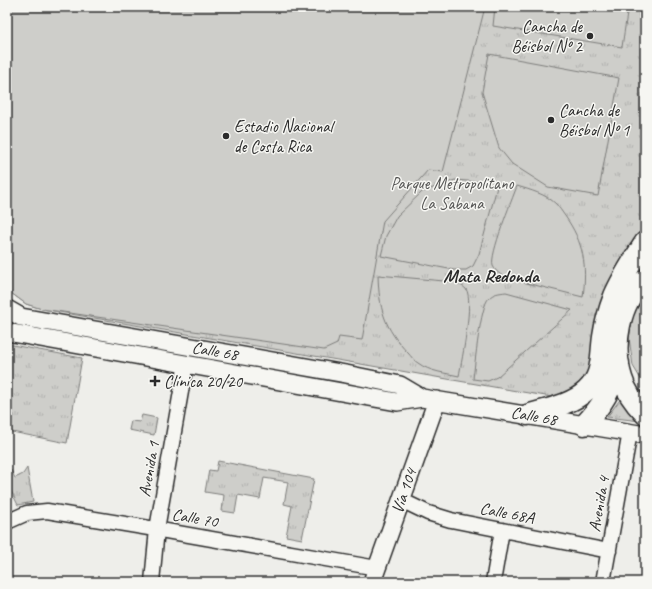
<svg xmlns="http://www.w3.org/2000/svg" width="652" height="589" viewBox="0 0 652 589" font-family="Caveat,sans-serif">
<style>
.grass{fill:url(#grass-tufts);stroke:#7c7c7a}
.garden{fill:#cececa;stroke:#7c7c7a}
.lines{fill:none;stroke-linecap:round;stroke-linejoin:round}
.minor-casing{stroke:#2b2b2b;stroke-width:17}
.major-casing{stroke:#2b2b2b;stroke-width:20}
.highway-casing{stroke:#2b2b2b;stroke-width:23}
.minor{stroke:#f6f6f2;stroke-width:14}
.major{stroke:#f6f6f2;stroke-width:17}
.highway{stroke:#f6f6f2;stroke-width:20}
.poi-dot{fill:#2b2b2b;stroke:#f6f6f2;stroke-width:1.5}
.labels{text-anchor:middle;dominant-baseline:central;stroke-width:3;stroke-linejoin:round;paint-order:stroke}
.poi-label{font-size:17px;fill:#2b2b2b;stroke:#f6f6f2;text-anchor:start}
.park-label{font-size:17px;fill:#545453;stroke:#f6f6f2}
.street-label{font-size:17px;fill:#2b2b2b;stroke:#f6f6f2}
.quarter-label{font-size:19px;font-weight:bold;fill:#2b2b2b;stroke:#f6f6f2}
</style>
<defs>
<pattern id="grass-tufts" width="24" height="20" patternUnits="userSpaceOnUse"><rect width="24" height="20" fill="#cececa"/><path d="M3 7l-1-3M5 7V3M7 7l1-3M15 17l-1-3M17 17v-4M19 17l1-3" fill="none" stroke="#b1b1ae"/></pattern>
</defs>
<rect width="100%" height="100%" fill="#eeeeea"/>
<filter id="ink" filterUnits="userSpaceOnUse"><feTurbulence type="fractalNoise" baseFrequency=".025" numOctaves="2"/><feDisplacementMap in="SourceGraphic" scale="8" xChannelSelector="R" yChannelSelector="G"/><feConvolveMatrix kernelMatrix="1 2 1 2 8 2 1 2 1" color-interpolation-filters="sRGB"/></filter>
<g filter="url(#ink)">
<path class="grass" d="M 7,7 L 645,7 L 645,229 L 600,309 L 592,369 L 563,399 L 42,309 L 26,304 L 7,290 Z
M 7,344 L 82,358 L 67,443 L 7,431 Z
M 622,397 L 640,421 L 607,417 Z
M 142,415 L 157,418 L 154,435 L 129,430 L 131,421 L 140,422 Z
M 218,461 L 314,479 L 302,539 L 286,536 L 292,506 L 284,504 L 288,482 L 264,478 L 260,499 L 238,495 L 235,513 L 222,511 L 224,495 L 205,492 L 209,470 L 216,471 Z
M 27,468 L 33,502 L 18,505 L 7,483 L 7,472 L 11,470 L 15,478 L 23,474 Z"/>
<path class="garden" d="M 7,7 L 485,7 L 443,172 L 428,170 L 383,221 L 362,340 L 339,337 L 337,344 L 324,350 L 42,309 L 26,304 L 7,290 Z
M 495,7 L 628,7 L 622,47 L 493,26 Z
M 489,54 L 619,78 L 598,196 L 548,187 L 512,164 L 499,148 L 482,92 Z
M 455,180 L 479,182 L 497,187 L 479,254 L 473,266 L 466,270 L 454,270 L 381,256 L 386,236 L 397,216 L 422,192 Z
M 517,186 C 530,190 546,194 556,204 C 559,207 562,212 565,216 C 584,243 587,265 583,297 L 506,278 C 501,275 496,272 493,266 C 489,255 512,200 517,186 Z
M 378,275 L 455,282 C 458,284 463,286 466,289 C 474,300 462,359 459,376 C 446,373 430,372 418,363 C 414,361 411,356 408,353 C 384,328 379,308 378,275 Z
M 506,292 L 572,310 L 497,377 L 488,381 L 473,379 C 475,365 480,306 489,298 C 494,293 499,293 506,292 Z
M 645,301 L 645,386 L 633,366 L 629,338 L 634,310 Z"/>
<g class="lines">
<g class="minor-casing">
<path id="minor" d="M 401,500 L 428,513 L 451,520 L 609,551
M 7,522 L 27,513 L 47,511 L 149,528 L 377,568
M 152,582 L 157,529 L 186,363
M 493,582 L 502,530
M 603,582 L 630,432"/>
</g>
<g class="major-casing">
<path id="major" d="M 7,309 L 21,317 L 346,374 L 400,385 L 422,398
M 7,332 L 397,402 L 422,398 L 645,435
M 372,582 L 437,400"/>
</g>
<g class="highway-casing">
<path id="highway" d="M 645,280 C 619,302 612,346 622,378 C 626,392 635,404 645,414
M 527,415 C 546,409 571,405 586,391 C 603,376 600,357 603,337 C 605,323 609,309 614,296 C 622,277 634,259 645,242
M 584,425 C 602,406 613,388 619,363"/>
</g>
<use href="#minor" class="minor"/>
<use href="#major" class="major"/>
<use href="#highway" class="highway"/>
</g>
</g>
<g class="poi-dot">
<circle cx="590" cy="36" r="4"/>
<circle cx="551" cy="120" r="4"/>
<circle cx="226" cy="136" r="4"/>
<path d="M153 375h4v4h4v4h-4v4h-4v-4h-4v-4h4z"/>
</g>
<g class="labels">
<g class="poi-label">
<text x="582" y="26" text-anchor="end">Cancha de<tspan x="582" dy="20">Béisbol Nº 2</tspan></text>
<text x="559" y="110">Cancha de<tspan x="559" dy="20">Béisbol Nº 1</tspan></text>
<text x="234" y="126">Estadio Nacional<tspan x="234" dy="20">de Costa Rica</tspan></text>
<text x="164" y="381">Clínica 20/20</text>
</g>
<g class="park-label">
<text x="452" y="183">Parque Metropolitano<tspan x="452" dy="20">La Sabana</tspan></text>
</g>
<g class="street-label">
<text transform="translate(215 351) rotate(10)">Calle 68</text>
<text transform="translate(534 416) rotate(10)">Calle 68</text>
<text transform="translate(149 469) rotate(-80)">Avenida 1</text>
<text transform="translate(404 491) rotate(-71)">Vía 104</text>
<text transform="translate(599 504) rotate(-80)">Avenida 4</text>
<text transform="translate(507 513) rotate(11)">Calle 68A</text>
<text transform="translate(195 518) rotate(10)">Calle 70</text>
</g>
<g class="quarter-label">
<text x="491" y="276">Mata Redonda</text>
</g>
</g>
<rect width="652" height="589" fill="none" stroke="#f6f6f2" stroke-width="24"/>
<rect x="12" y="12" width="628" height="565" fill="none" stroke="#2b2b2b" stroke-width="1.5" filter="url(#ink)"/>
</svg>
